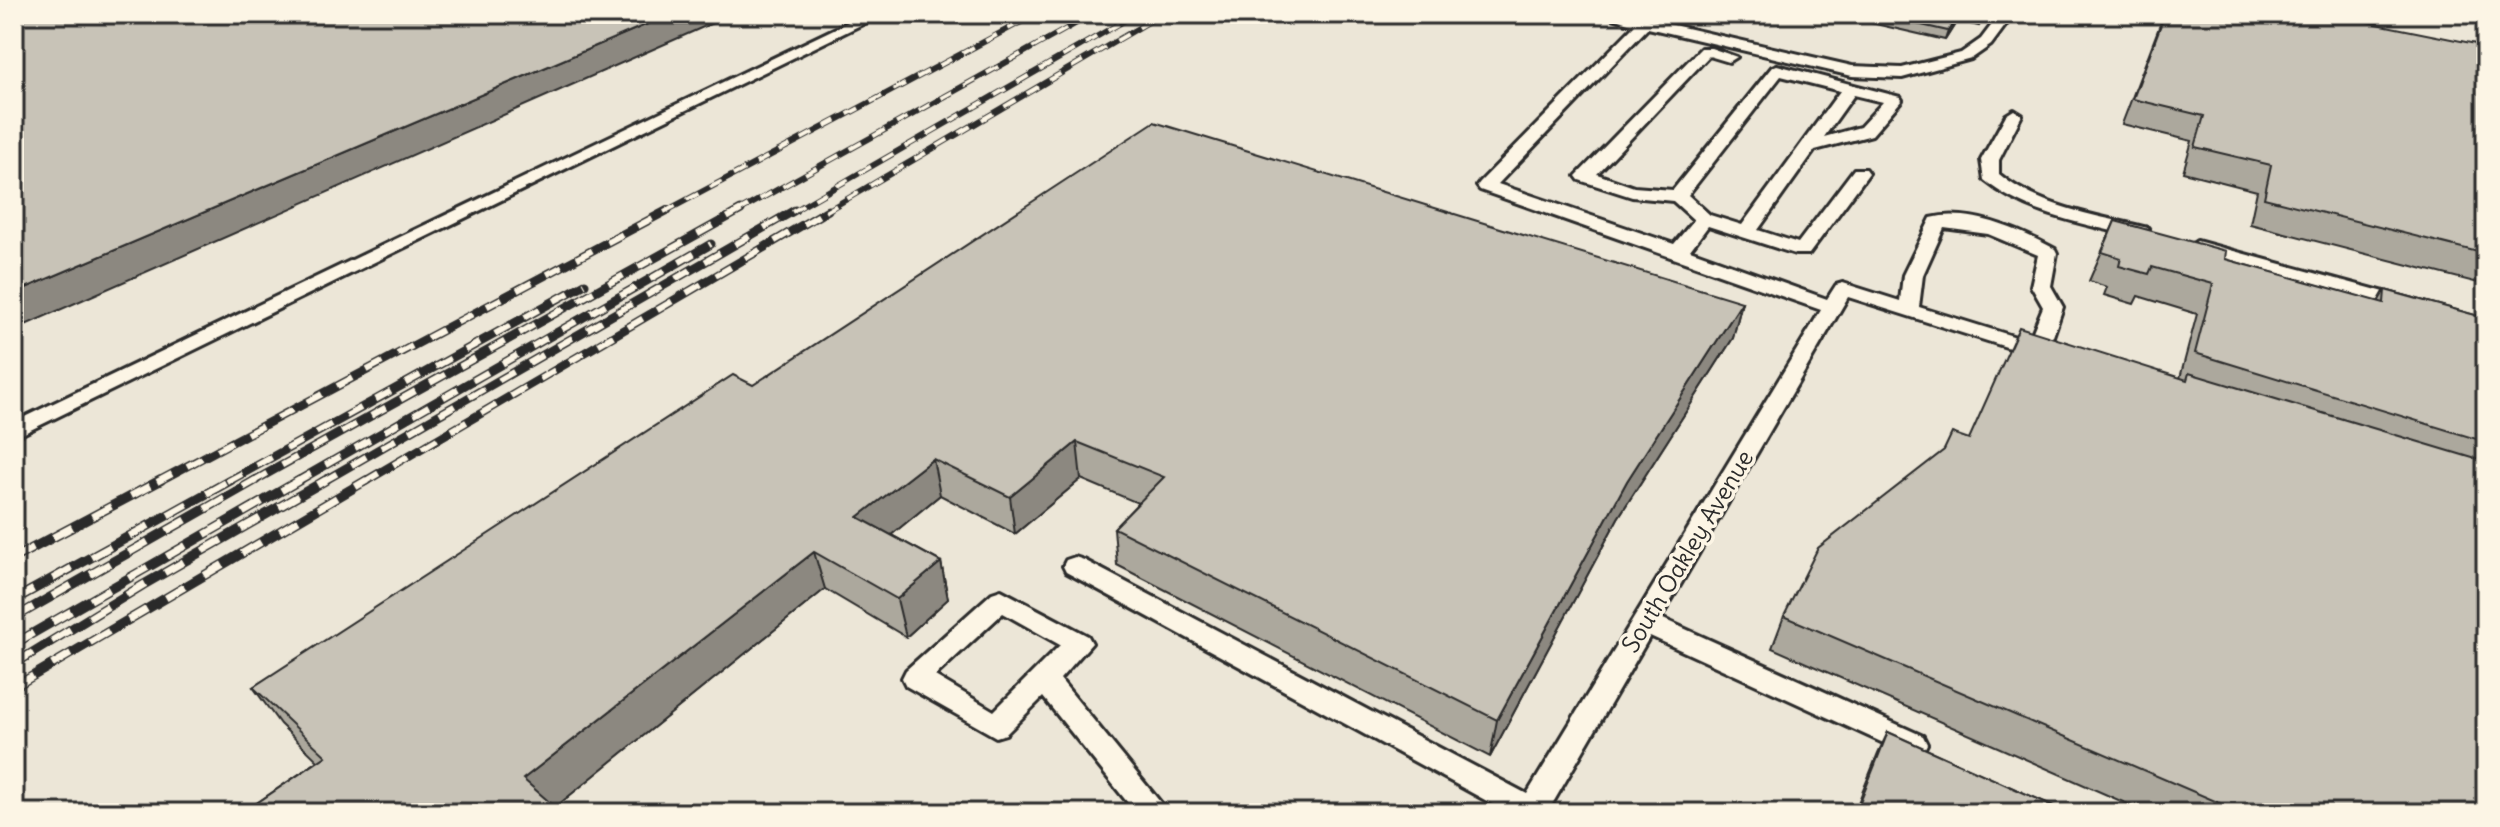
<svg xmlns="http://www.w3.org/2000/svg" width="2500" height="827" viewBox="0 0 2500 827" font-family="Delius,sans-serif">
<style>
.built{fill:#ece6d7}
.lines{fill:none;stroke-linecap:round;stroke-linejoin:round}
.lane-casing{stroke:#2b2b2b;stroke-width:6}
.lane{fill:#fcf5e5;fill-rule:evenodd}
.rail-far2-casing{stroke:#2b2b2b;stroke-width:6}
.rail-far1-casing{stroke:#2b2b2b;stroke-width:9}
.rail-casing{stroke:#2b2b2b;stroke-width:10}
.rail-far2{stroke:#fcf5e5;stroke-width:4;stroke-dasharray:13;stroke-linecap:butt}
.rail-far1{stroke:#fcf5e5;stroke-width:6;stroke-dasharray:17;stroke-linecap:butt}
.rail{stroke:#fcf5e5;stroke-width:7;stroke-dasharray:22;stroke-linecap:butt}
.wall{fill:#aca89d;stroke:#2b2b2b;stroke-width:2}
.shaded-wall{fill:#8c8880;stroke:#2b2b2b;stroke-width:2}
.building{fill:#c8c3b7;stroke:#2b2b2b;stroke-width:2}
.labels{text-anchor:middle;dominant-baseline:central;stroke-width:7;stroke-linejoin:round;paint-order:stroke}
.street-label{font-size:24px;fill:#2b2b2b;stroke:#fcf5e5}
</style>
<rect width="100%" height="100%" fill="#fcf5e5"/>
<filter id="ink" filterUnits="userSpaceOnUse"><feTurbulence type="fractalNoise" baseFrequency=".0125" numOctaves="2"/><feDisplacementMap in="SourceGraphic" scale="16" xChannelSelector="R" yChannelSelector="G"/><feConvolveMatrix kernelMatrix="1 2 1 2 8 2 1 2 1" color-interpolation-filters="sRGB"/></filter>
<g filter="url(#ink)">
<path class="built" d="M 14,14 L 2486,14 L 2486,813 L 14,813 Z"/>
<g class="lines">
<g class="lane-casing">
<path id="lane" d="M 865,14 L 883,14 L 14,438 L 14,422 Z
M 1599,14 L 1625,14 L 1852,66 L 1902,68 L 1961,53 L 1981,39 L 2000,14 L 2014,14 L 1991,45 L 1971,59 L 1902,78 L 1852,76 L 1648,28 L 1498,184 L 1674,244 L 1694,220 L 1673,201 L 1632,197 L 1579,180 L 1576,176 L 1701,48 L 1711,48 L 1737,57 L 1729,62 L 1709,56 L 1597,174 L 1634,187 L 1673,190 L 1772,67 L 1777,65 L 1900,97 L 1902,100 L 1872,135 L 1815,150 L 1758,230 L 1798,243 L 1854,169 L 1866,169 L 1869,173 L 1809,254 L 1795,254 L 1708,226 L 1690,250 L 1827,299 L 1836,285 L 1843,283 L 1900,301 L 1903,275 L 1931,218 C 1970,208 2020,230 2055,249 L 2057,253 L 2051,286 L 2063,307 L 2048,351 L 2038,357 L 1848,297 L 1661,618 L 1923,736 L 1927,744 L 1923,752 L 1913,756 L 1903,752 L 1650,636 L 1547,813 L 1509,813 L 1066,572 L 1063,566 L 1066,560 L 1075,557 L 1084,560 L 1527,794 L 1821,310 L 1480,190 L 1477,186 L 1480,182 L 1635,25 ZM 1781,76 L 1840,91 L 1742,225 L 1710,215 L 1688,195 ZM 1854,95 L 1883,102 L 1860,127 L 1824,137 ZM 1944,228 L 1988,234 L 2038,255 L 2031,286 L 2043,307 L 2029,341 L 1919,307 L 1923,275 Z
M 2014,110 L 2022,115 L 1999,160 L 1999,174 C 2040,208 2097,215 2148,228 L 2150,232 L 2148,236 L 2141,238 C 2087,224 2028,216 1984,180 L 1981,160 L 2006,115 Z
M 2197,241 L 2414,300 L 2417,304 L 2407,310 L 2190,251 L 2188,247 Z
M 1001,590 L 1088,636 L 1092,643 L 1060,679 L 1169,813 L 1136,813 L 1043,697 L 1006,734 L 996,737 L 906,686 L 902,678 L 906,670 L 992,593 ZM 1003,613 L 1060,645 L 994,711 L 935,676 Z"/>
</g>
<use href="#lane" class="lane"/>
<g class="rail-far2-casing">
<path id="rail-far2" d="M 664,212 L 1036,14
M 737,212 L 1093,14
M 792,212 L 1136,14
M 825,212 L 1162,14"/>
</g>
<g class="rail-far1-casing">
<path id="rail-far1" d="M 157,482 L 668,210
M 227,482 L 585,284
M 252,482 L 741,210
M 296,482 L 711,244
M 322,482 L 795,210
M 364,482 L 828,210"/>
</g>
<g class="rail-casing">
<path id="rail" d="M 14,558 L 161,480
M 14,600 L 231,480
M 14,618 L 256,480
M 14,644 L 300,480
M 14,664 L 143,585 L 326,480
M 14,687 L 367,480"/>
</g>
<use href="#rail-far2" class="rail-far2"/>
<use href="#rail-far1" class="rail-far1"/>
<use href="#rail" class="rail"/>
</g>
<path class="wall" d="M 1832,14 L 1986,14 L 1979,26 L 1957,21 L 1945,40 Z
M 2164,14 L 2288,14 L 2314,19 L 2316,14 L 2479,45 L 2486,33 L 2486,285 L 2250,224 L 2257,191 L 2183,172 L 2192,141 L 2122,124 Z
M 2115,221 L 2225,259 L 2378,302 L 2385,290 L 2486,318 L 2486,813 L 2148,813 L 1772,648 L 1784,616 L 1969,439 L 2180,378 L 2197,314 L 2138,296 L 2134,304 L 2104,295 L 2107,287 L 2089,281 Z
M 1742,302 L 1733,338 L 1618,518 L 1490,757 L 1117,565 L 1114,528 L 1138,503 L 1081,479 L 1015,534 L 940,495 L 891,535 L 941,562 L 948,599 L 906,637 L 825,589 L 555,807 L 562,813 L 256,813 L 251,807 L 318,761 L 280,724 L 253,687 L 753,385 Z
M 1888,732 L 2069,813 L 1854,813 L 1878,753 Z"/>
<path class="shaded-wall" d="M 671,14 L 733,14 L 14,330 L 14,293 Z
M 1960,14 L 1957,21 L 1945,40 L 1948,31 Z
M 1742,302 L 1733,338 L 1618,518 L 1490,757 L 1497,720 L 1627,481 Z
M 1077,442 L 1081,479 L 1015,534 L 1010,497 Z
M 933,459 L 940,495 L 868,554 L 858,517 Z
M 814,552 L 825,589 L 548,813 L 523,779 Z
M 941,562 L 948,599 L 906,637 L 897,599 Z"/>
<path class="building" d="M 14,14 L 671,14 L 14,293 Z
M 1873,14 L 1959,14 L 1948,31 Z
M 1969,14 L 1984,14 L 1982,17 Z
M 2165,14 L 2288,14 L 2315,19 L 2317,14 L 2327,14 L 2486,46 L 2486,254 L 2264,198 L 2271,165 L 2195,147 L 2204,116 L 2133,99 Z
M 1154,122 L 1742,302 L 1627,481 L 1497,720 L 1114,528 L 1164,477 L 1077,442 L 1010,497 L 933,459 L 858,517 L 941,562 L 897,599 L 814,552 L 523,779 L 562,813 L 257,813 L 251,807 L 326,756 L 253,687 L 733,375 L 753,385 Z
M 2115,221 L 2226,251 L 2225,259 L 2384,303 L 2385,290 L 2486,318 L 2486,442 L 2195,353 L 2213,284 L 2152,267 L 2149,274 L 2119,266 L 2121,258 L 2102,252 Z
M 2019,327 L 2187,380 L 2189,373 L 2486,462 L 2486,813 L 2243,813 L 1784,616 L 1818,548 L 1944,450 L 1952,433 L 1969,439 Z
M 1888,732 L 2069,813 L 1856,813 Z"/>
</g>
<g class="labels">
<g class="street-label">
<text transform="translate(1687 551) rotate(-59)">South Oakley Avenue</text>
</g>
</g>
<rect width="2500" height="827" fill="none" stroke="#fcf5e5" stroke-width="48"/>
<rect x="24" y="24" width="2452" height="779" fill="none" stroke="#2b2b2b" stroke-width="3" filter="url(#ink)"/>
</svg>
